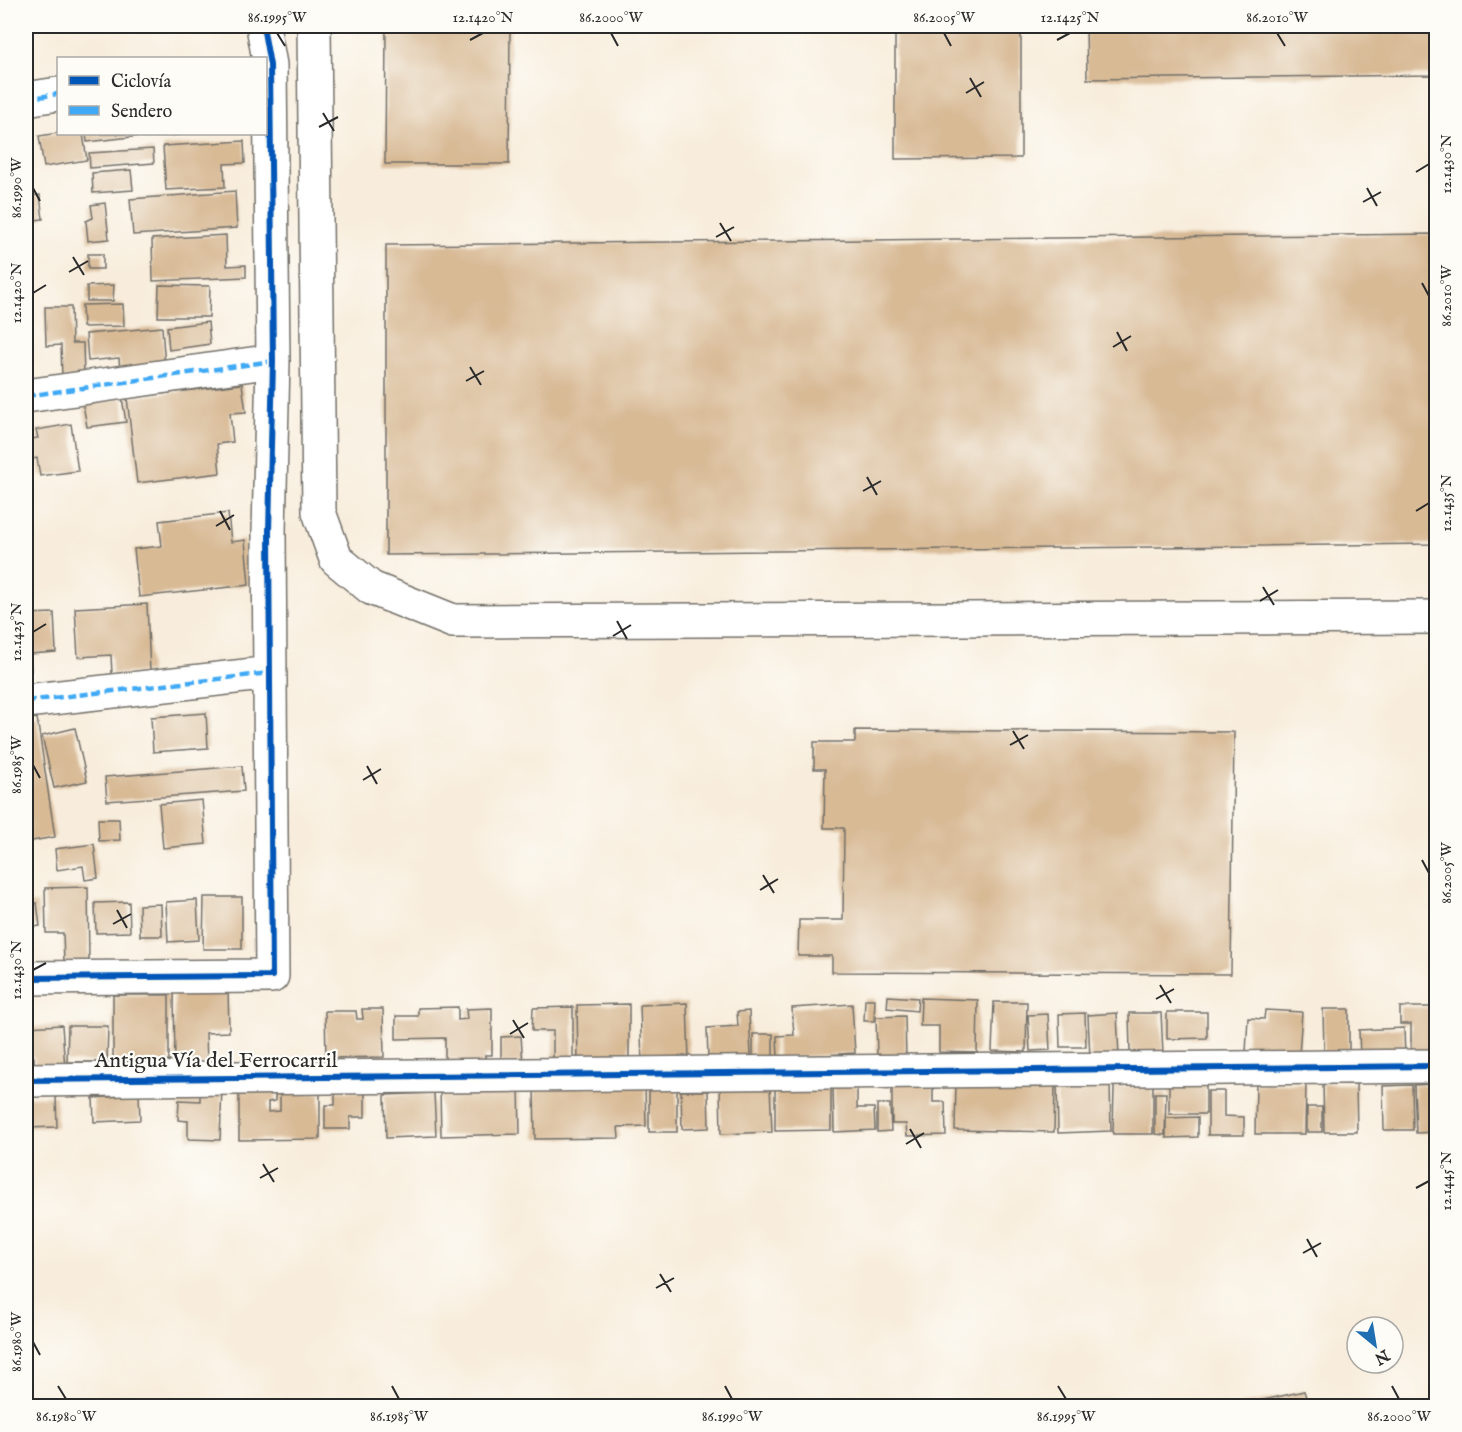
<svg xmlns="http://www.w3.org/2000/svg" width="1462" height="1432" viewBox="0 0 1462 1432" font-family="'IM FELL English',serif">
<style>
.building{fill:#d8ba95}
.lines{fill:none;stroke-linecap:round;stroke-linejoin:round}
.minor-casing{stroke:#736f69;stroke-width:36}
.minor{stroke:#fff;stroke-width:33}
.quiet{stroke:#3fa9f5;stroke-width:4.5;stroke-dasharray:9 4.5;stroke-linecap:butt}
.cycleway-casing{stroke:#fdfcf7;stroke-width:10}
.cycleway{stroke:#0057b8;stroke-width:6}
.ticks{fill:none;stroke:#2b2b2b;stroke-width:2}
.labels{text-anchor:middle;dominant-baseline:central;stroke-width:4.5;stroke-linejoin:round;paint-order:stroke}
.street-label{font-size:22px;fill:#2b2b2b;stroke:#fdfcf7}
.neatline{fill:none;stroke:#2b2b2b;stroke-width:2}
.ticks-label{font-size:15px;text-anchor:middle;fill:#2b2b2b}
</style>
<rect width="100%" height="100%" fill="#fdfcf7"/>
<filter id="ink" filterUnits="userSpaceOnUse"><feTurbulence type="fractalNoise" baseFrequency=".0167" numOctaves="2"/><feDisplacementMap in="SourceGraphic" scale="12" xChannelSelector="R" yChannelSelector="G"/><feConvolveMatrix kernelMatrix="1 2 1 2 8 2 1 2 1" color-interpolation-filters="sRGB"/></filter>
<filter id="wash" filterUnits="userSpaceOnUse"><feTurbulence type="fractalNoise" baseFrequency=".008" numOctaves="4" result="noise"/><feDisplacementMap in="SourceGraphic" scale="24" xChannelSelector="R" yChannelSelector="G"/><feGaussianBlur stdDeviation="1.35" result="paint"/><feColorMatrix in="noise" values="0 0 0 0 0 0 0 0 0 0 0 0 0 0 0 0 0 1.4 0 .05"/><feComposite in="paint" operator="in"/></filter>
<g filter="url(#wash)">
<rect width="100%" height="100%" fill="#f8eddc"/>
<g id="blocks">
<path class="building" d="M 386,26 L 510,26 L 509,164 L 385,164 Z
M 895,26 L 1021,26 L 1021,158 L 895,159 Z
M 1086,26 L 1436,26 L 1436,75 L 1087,79 Z
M 58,133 L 83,134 L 87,160 L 44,167 L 39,136 Z
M 86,134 L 140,134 L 140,136 L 87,142 Z
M 145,134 L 178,134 L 178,135 L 145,138 Z
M 244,141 L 245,163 L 224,164 L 225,187 L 166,190 L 163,146 Z
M 153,149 L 154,163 L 90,168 L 89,153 Z
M 131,170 L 133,190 L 93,193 L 92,173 Z
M 235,191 L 237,228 L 133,235 L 130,199 Z
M 40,195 L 43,219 L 26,221 L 26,196 Z
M 105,203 L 109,239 L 88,241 L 86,221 L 93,218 L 91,205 Z
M 1436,234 L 1436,544 L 386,555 L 386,245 Z
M 226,235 L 227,266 L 246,265 L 246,277 L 153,281 L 152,239 Z
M 88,254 L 103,254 L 103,269 L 88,269 Z
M 114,285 L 113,301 L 87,301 L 87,286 Z
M 159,285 L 210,286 L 209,317 L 158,317 Z
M 123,304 L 124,326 L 83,327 L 82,305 Z
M 45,307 L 71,307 L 72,343 L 83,343 L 84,377 L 62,378 L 61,345 L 46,346 Z
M 208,322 L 210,344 L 169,350 L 167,327 Z
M 162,327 L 165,366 L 120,370 L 119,358 L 88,361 L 86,334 Z
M 242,384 L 246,412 L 230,413 L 233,442 L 217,444 L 220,473 L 137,483 L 127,398 Z
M 122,398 L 126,422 L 87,427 L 83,404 Z
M 71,424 L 78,471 L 40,476 L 37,458 L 26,460 L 26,440 L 38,438 L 36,430 Z
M 228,513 L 231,542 L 245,540 L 249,585 L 139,597 L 134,549 L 162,546 L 159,521 Z
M 147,604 L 150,672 L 112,674 L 111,655 L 78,657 L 75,608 Z
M 54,613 L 56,652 L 30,654 L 31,671 L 26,671 L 26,614 Z
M 206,713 L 208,748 L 153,752 L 151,717 Z
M 37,718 L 55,837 L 26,842 L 26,720 Z
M 75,728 L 87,781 L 54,788 L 42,736 Z
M 855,730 L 1234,732 L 1231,974 L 832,972 L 832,956 L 798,956 L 799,920 L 843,920 L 844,828 L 824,828 L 825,769 L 814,769 L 814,742 L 855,742 Z
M 242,766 L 244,791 L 107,801 L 105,777 Z
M 202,800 L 206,844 L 163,848 L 159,804 Z
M 98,819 L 119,819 L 120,840 L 99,841 Z
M 94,844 L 98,878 L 85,880 L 83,866 L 57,870 L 55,849 Z
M 88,887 L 89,962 L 64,962 L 63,933 L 46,933 L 45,888 Z
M 204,897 L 242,897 L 242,949 L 203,949 Z
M 197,900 L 199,940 L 168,942 L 166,902 Z
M 129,902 L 130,932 L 96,933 L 95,903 Z
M 37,903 L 40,926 L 26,928 L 26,904 Z
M 161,904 L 162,936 L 140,936 L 139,905 Z
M 228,990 L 229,1032 L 206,1033 L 207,1064 L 175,1065 L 174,991 Z
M 113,995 L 169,995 L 169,1066 L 113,1066 Z
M 888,996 L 918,998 L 917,1011 L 887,1008 Z
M 921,998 L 978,1000 L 977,1053 L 939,1052 L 939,1026 L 920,1026 Z
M 865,999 L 875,999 L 874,1021 L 864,1021 Z
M 994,1002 L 1027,1002 L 1026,1052 L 992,1051 Z
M 687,1003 L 689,1060 L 642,1062 L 640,1005 Z
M 629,1004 L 629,1061 L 578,1062 L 577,1005 Z
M 852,1004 L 855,1053 L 778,1058 L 777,1036 L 794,1035 L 792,1008 Z
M 458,1007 L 458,1020 L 467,1019 L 466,1009 L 492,1008 L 492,1055 L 485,1055 L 485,1068 L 445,1060 L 445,1038 L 396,1039 L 396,1016 L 418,1016 L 418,1008 Z
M 573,1007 L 573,1062 L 553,1062 L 553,1031 L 532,1031 L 533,1008 Z
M 1400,1007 L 1436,1007 L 1436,1057 L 1411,1057 L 1411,1024 L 1400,1024 Z
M 362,1009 L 383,1009 L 384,1057 L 326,1058 L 325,1011 L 356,1011 L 357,1019 L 363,1019 Z
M 1323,1009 L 1349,1009 L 1349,1053 L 1324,1053 Z
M 1265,1010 L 1302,1012 L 1299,1055 L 1246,1052 L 1248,1018 L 1264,1019 Z
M 749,1011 L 751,1057 L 708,1059 L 707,1028 L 738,1026 L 737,1012 Z
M 1167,1012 L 1207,1012 L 1207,1038 L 1167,1039 Z
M 1085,1013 L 1086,1047 L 1060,1047 L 1059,1014 Z
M 1117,1013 L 1119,1058 L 1090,1059 L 1088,1015 Z
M 1129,1013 L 1161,1013 L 1163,1053 L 1130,1053 Z
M 1048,1014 L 1050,1050 L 1030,1051 L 1028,1015 Z
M 905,1016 L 906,1058 L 877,1058 L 876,1017 Z
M 62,1025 L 65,1069 L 35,1071 L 34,1057 L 26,1057 L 26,1027 Z
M 68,1026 L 108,1026 L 107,1062 L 67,1062 Z
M 1404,1028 L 1405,1057 L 1360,1058 L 1359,1030 Z
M 753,1034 L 773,1034 L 773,1058 L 753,1058 Z
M 521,1036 L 523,1064 L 501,1064 L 501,1037 Z
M 892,1080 L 933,1087 L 933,1102 L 945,1102 L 946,1135 L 907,1136 L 906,1124 L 892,1124 Z
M 1206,1081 L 1206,1114 L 1169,1114 L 1169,1082 Z
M 956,1082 L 1055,1083 L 1054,1132 L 955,1130 Z
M 1110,1083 L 1111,1131 L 1058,1133 L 1057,1085 Z
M 1256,1084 L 1306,1084 L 1305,1134 L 1255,1134 Z
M 1323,1084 L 1356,1084 L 1357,1132 L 1324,1132 Z
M 1436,1084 L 1436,1132 L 1416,1133 L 1414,1085 Z
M 645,1085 L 646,1126 L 618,1127 L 619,1138 L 535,1139 L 534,1088 Z
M 833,1085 L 857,1085 L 857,1108 L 874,1108 L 875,1130 L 834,1132 Z
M 1153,1085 L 1153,1134 L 1113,1134 L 1114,1086 Z
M 1412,1085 L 1413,1130 L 1384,1130 L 1383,1086 Z
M 200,1086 L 222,1087 L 220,1140 L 188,1139 L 188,1121 L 178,1120 L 179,1100 L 200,1101 Z
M 770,1086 L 772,1132 L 721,1134 L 720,1088 Z
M 775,1086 L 831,1086 L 831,1130 L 775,1131 Z
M 275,1087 L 275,1101 L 268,1102 L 268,1112 L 280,1111 L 280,1093 L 320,1093 L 320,1139 L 239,1140 L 239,1088 Z
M 519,1087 L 520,1134 L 441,1136 L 440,1089 Z
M 649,1089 L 677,1089 L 677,1132 L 649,1132 Z
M 335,1091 L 365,1092 L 365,1117 L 350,1117 L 350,1129 L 325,1129 L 325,1105 L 335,1105 Z
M 681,1091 L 708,1091 L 709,1128 L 682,1129 Z
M 1208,1091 L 1224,1091 L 1224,1116 L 1244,1117 L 1244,1135 L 1208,1135 Z
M 434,1093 L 436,1136 L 386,1138 L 385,1095 Z
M 1155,1093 L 1166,1093 L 1165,1135 L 1155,1134 Z
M 139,1095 L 140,1120 L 94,1122 L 93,1098 Z
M 56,1096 L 57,1127 L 26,1128 L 26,1097 Z
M 877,1104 L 890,1104 L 891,1131 L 877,1132 Z
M 1307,1107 L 1322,1107 L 1322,1132 L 1307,1132 Z
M 1198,1117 L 1198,1137 L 1166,1138 L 1166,1118 Z
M 1304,1391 L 1309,1406 L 1237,1406 Z"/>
</g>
</g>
<g filter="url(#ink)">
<use href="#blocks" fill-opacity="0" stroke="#736f69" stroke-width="1.5"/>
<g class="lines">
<g class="minor-casing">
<path id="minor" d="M 314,26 L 319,512 L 336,559 L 371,588 L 453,621 L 1436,617
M 26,99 L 58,94
M 26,396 L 273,361
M 26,701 L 270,673
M 26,978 L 272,976 L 269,532 L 273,361 L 270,65 L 263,26
M 26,1080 L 1436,1066"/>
</g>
<use href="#minor" class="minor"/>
<path class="quiet" d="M 26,99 L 58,94
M 26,396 L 273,361
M 26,701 L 270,673"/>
<g class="cycleway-casing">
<path id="cycleway" d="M 26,978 L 272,976 L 269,532 L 273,361 L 270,65 L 263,26
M 26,1080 L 1436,1066"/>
</g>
<use href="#cycleway" class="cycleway"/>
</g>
</g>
<path class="ticks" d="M 277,33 L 285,46M 611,33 L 618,46M 944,33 L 951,46M 1277,33 L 1285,46M 470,40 L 483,33M 1057,40 L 1070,33M 970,78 L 981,97M 966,93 L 984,82M 323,113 L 334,131M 319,127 L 338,117M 1416,172 L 1429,164M 33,188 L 40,201M 1367,188 L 1377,206M 1363,202 L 1381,192M 720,223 L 731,241M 716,237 L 734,227M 73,257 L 84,275M 69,272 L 88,261M 1422,283 L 1429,296M 33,293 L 46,285M 1117,332 L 1127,351M 1113,347 L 1131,336M 470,367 L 481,385M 466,381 L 484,371M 867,477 L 877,495M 863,491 L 881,481M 220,511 L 230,530M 1416,511 L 1429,503M 216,526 L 234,515M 1263,587 L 1274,605M 1260,601 L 1278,590M 617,621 L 627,639M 33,632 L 46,624M 613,636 L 631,625M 1013,731 L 1024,749M 1010,745 L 1028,735M 33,765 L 40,778M 367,766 L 377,784M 363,780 L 381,769M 1422,860 L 1429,873M 763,875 L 774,893M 760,890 L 778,879M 117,910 L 127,928M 113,924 L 131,914M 33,970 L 46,963M 1160,985 L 1171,1003M 1156,999 L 1174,989M 513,1020 L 524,1038M 510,1034 L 528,1023M 910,1129 L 921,1148M 906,1144 L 924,1133M 263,1164 L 274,1182M 260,1178 L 278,1168M 1416,1188 L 1429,1181M 1307,1239 L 1317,1257M 1303,1253 L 1321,1243M 660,1274 L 671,1292M 656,1288 L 674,1278M 33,1342 L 40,1355M 58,1386 L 66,1399M 392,1386 L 399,1399M 725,1386 L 732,1399M 1058,1386 L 1066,1399M 1392,1386 L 1399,1399"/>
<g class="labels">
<g class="street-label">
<text x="216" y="1061">Antigua Vía del Ferrocarril</text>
</g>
</g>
<rect width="1462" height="1432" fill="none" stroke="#fdfcf7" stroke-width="66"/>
<rect x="57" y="57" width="210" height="78" fill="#fdfcf7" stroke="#a9a8a5" stroke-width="1.5"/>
<rect x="69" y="76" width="30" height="9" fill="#0057b8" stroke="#a9a8a5" stroke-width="1.5"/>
<text x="111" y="87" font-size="18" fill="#2b2b2b">Ciclovía</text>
<rect x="69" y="106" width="30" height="9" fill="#3fa9f5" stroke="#a9a8a5" stroke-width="1.5"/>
<text x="111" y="117" font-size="18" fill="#2b2b2b">Sendero</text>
<g transform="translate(1375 1345) rotate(150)"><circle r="28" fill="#fdfcf7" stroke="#a9a8a5" stroke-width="1.5"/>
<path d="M0-4.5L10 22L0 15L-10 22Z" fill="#1f6fb2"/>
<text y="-9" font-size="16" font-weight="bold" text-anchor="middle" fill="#2b2b2b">N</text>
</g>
<rect x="33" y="33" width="1396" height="1366" class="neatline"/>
<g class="ticks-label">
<text x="277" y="22">86.1995°W</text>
<text x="483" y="22">12.1420°N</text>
<text x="611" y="22">86.2000°W</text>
<text x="944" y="22">86.2005°W</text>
<text x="1070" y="22">12.1425°N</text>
<text x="1277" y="22">86.2010°W</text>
<text transform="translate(1446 164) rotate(-90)" y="5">12.1430°N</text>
<text transform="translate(16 188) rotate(-90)" y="5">86.1990°W</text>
<text transform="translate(16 293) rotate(-90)" y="5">12.1420°N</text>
<text transform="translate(1446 296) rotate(-90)" y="5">86.2010°W</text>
<text transform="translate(1446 503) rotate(-90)" y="5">12.1435°N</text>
<text transform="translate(16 632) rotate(-90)" y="5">12.1425°N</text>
<text transform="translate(16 765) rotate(-90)" y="5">86.1985°W</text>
<text transform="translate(1446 873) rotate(-90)" y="5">86.2005°W</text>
<text transform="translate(16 970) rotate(-90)" y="5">12.1430°N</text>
<text transform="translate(1446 1181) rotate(-90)" y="5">12.1445°N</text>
<text transform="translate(16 1342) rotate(-90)" y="5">86.1980°W</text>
<text x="66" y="1421">86.1980°W</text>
<text x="399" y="1421">86.1985°W</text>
<text x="732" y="1421">86.1990°W</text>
<text x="1066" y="1421">86.1995°W</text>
<text x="1399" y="1421">86.2000°W</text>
</g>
</svg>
